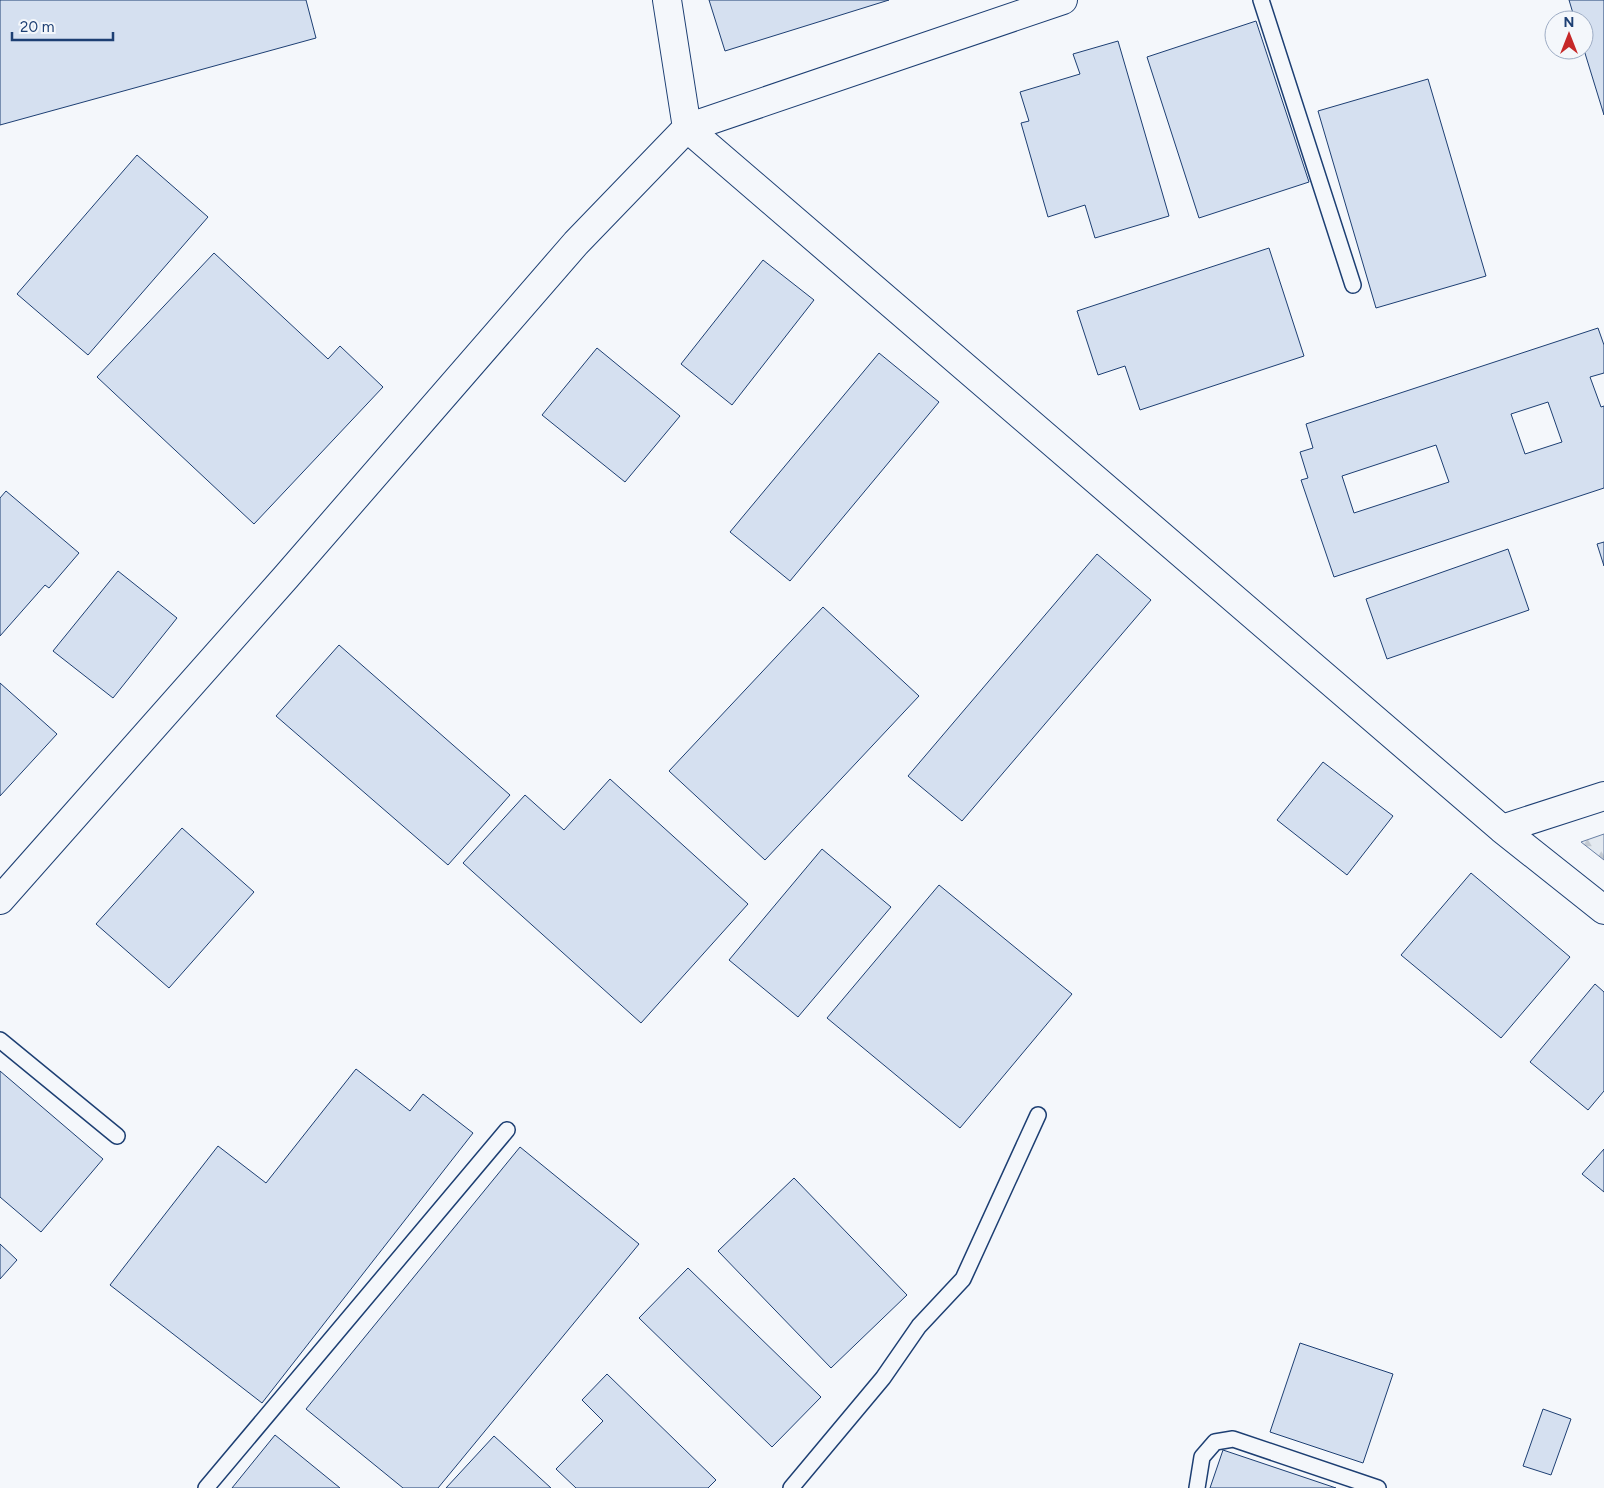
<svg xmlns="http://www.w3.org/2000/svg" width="1604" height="1488" viewBox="0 0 1604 1488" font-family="Figtree,sans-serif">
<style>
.forest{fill:url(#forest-firs);stroke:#687fa3}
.building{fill:#d5e0f0;stroke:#1d3f73;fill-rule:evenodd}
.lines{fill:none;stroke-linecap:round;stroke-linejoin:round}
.service-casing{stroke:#1d3f73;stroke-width:18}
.minor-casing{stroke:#1d3f73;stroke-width:30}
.service{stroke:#f4f7fb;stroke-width:15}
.minor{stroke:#f4f7fb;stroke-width:28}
</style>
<defs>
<pattern id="forest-firs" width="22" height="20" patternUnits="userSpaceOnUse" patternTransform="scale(1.25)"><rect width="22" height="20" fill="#e3e9f0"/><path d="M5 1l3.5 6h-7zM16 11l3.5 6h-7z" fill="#c2c9d1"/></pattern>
</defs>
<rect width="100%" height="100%" fill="#f4f7fb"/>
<path class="forest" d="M 1604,834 L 1604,860 L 1581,842 Z"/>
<path class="building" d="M 0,0 L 306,0 L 316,38 L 0,125 Z
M 709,0 L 889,0 L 725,51 Z
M 1569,0 L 1604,0 L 1604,115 L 1584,50 L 1584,20 L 1575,20 Z
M 1256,21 L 1309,182 L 1199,218 L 1147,57 Z
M 1118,41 L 1169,216 L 1095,238 L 1085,205 L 1048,217 L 1021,123 L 1029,121 L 1020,92 L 1080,74 L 1073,54 Z
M 1428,79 L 1486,276 L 1376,308 L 1318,111 Z
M 137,155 L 208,217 L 88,355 L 17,294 Z
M 1269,248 L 1304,356 L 1140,410 L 1125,366 L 1098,375 L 1077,311 Z
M 214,253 L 328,359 L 340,346 L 383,387 L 254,524 L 97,377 Z
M 763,260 L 814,300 L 732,405 L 681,364 Z
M 1598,328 L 1604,345 L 1604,373 L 1590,377 L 1601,407 L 1604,406 L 1604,488 L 1334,577 L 1301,480 L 1308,478 L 1300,452 L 1313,448 L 1306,424 ZM 1548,402 L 1562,442 L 1525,454 L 1511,414 ZM 1436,445 L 1449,482 L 1354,513 L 1342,476 Z
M 597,348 L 680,416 L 625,482 L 542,415 Z
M 879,353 L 939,402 L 790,581 L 730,532 Z
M 6,491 L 79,553 L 49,588 L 45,585 L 0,636 L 0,498 Z
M 1604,542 L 1604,566 L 1597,544 Z
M 1508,549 L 1529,610 L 1387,659 L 1366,599 Z
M 1097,554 L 1151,600 L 962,821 L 908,776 Z
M 118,571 L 177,618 L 113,698 L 53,651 Z
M 823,607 L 919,696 L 765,860 L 669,771 Z
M 339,645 L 510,795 L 448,865 L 276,716 Z
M 0,683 L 57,734 L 0,796 Z
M 1323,762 L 1393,816 L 1347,875 L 1277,820 Z
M 610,779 L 748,904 L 641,1023 L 463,863 L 525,795 L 564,830 Z
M 182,828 L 254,892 L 169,988 L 96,924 Z
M 822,849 L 891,907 L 798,1017 L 729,960 Z
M 1471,873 L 1570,957 L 1501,1038 L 1401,955 Z
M 939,885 L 1072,994 L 960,1128 L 827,1018 Z
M 1595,984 L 1604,992 L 1604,1091 L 1588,1110 L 1530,1062 Z
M 356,1069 L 410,1111 L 423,1094 L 473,1133 L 262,1403 L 110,1285 L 218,1146 L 266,1183 Z
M 0,1071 L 103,1159 L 41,1232 L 0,1197 Z
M 520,1147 L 639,1244 L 438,1488 L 403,1488 L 306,1409 Z
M 1604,1149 L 1604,1192 L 1582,1174 Z
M 794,1178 L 907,1295 L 831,1368 L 718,1251 Z
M 0,1244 L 17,1260 L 0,1279 Z
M 688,1268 L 821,1397 L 772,1447 L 639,1318 Z
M 1300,1343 L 1393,1374 L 1363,1463 L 1270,1432 Z
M 607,1374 L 716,1480 L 708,1488 L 576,1488 L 556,1469 L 603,1421 L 582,1400 Z
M 1543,1409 L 1571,1419 L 1551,1475 L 1523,1466 Z
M 275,1435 L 340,1488 L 232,1488 Z
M 494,1436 L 551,1488 L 446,1488 Z
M 1223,1450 L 1336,1488 L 1210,1488 Z"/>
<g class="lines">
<g class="service-casing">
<path id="service" d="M 1261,0 L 1353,285
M 0,1040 L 117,1136
M 206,1488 L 507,1130
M 791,1488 L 883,1378 L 919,1326 L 963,1279 L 1038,1115
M 1197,1488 L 1202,1457 L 1215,1442 L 1233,1439 L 1378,1488"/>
</g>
<g class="minor-casing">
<path id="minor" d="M 667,0 L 687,128 L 1502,829 L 1604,910
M 1502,829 L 1604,796
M 0,900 L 286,577 L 576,243 L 687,128 L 1063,0"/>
</g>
<use href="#service" class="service"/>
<use href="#minor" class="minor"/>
</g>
<g transform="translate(1569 35)"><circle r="24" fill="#f4f7fb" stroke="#9eadc5"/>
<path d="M0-4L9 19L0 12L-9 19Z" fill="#c62828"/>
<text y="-8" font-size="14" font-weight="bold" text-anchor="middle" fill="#1d3f73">N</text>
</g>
<path d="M12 32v8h101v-8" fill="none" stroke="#1d3f73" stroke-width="2.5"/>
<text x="20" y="32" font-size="15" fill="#1d3f73" stroke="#f4f7fb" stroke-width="4" paint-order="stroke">20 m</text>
</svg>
